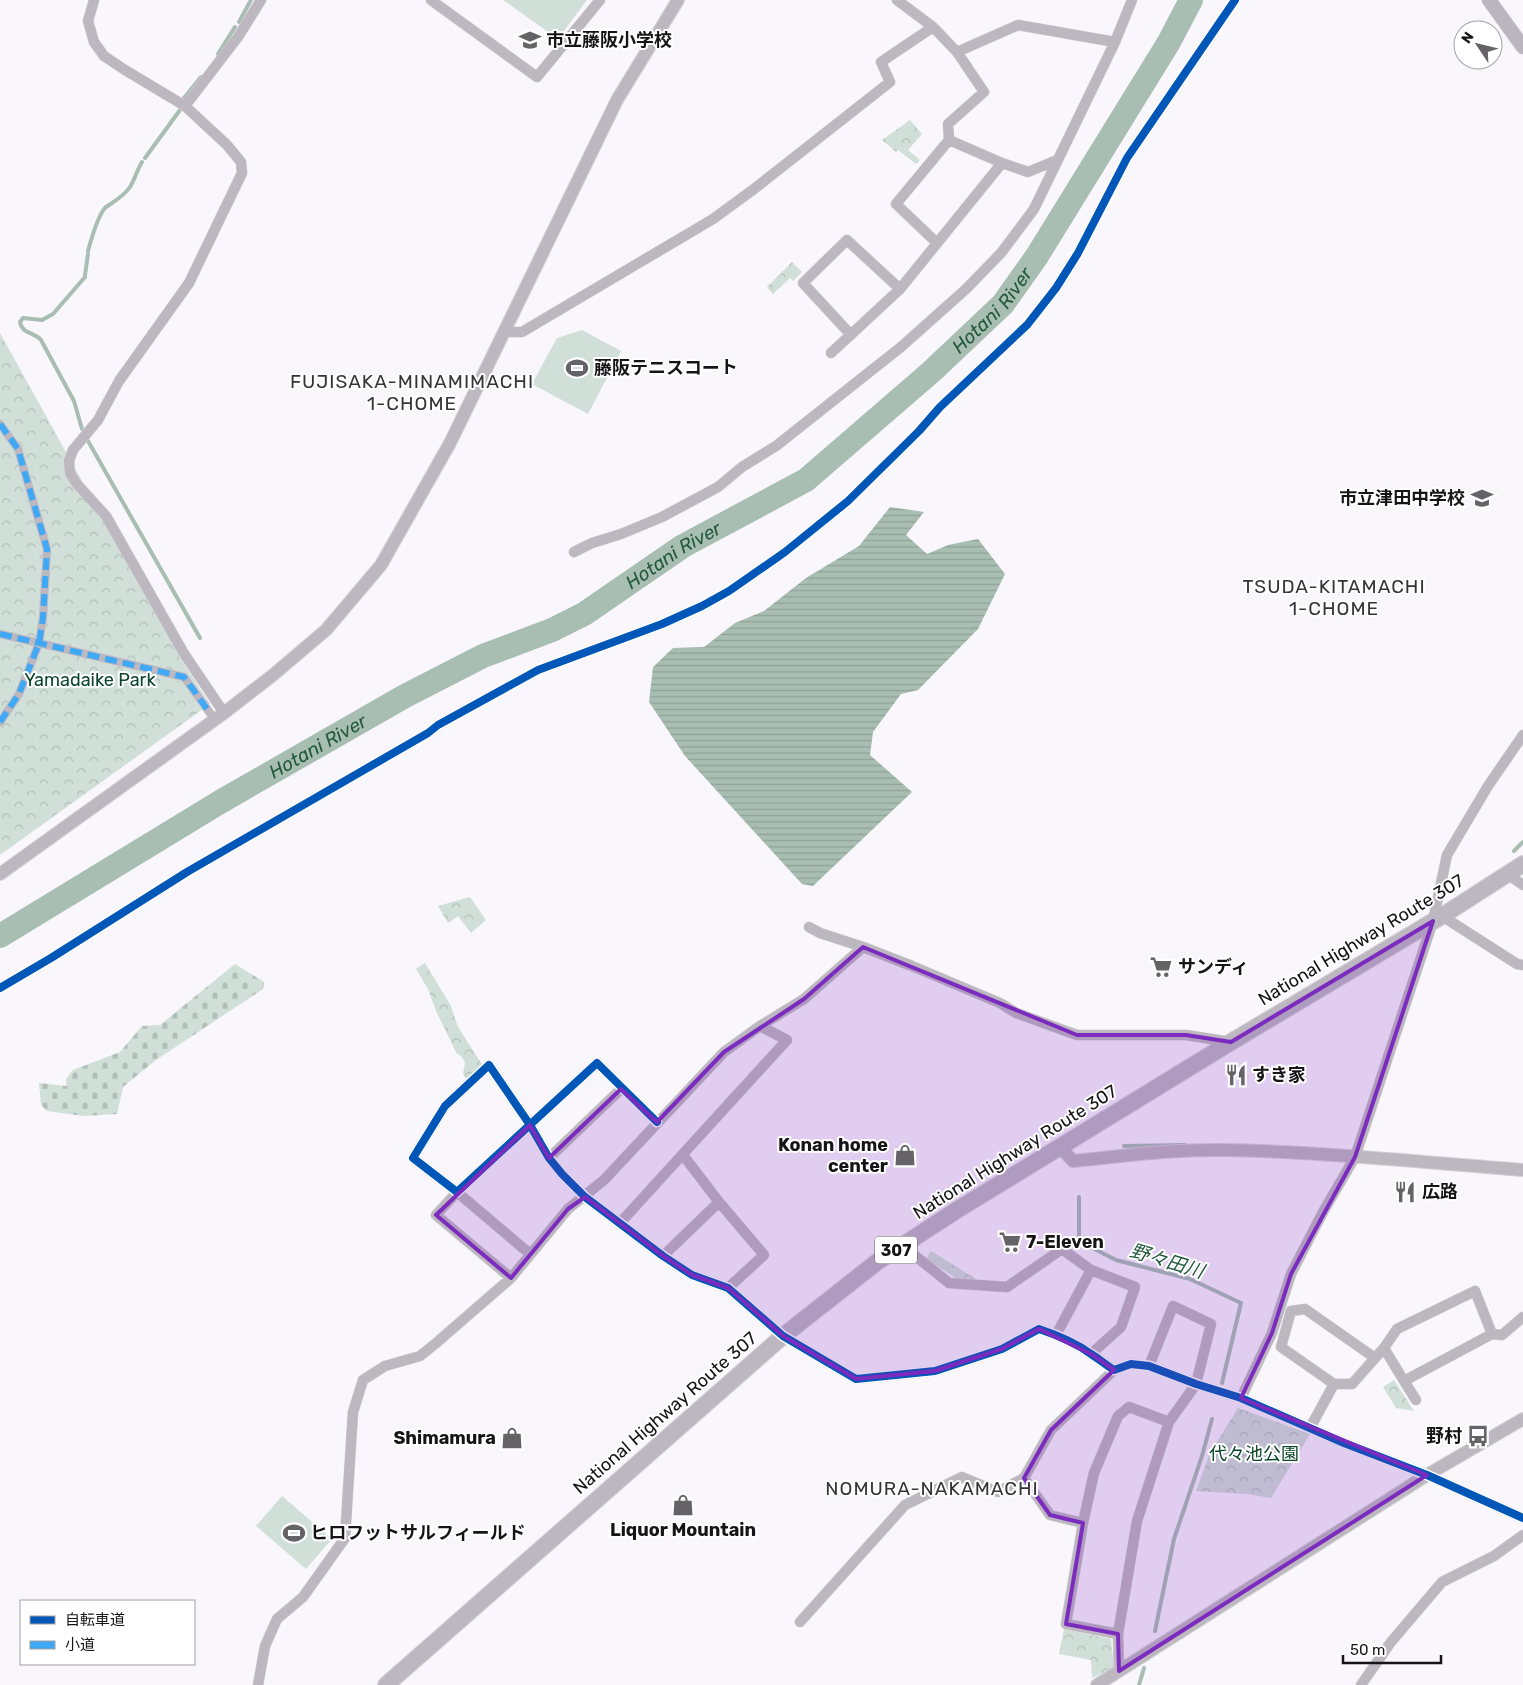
<svg xmlns="http://www.w3.org/2000/svg" width="1523" height="1685" viewBox="0 0 1523 1685" font-family="Rubik,'Noto Sans JP',sans-serif">
<style>
.cemetery{fill:url(#cemetery-stones)}
.park{fill:url(#park-crowns)}
.pitch{fill:#d0e0d8}
.water{fill:url(#water-rules)}
.lines{fill:none;stroke-linecap:round;stroke-linejoin:round}
.stream{stroke:#a8beb2;stroke-width:4}
.river{stroke:#a8beb2;stroke-width:24}
.pedestrian-casing{stroke:#d5d3d7;stroke-width:9}
.minor-casing{stroke:#d5d3d7;stroke-width:11}
.tertiary-casing{stroke:#d5d3d7;stroke-width:14}
.secondary-casing{stroke:#d5d3d7;stroke-width:15}
.trunk-casing{stroke:#d5d3d7;stroke-width:18}
.pedestrian{stroke:#bdb7c0;stroke-width:8}
.minor{stroke:#bdb7c0;stroke-width:10}
.tertiary{stroke:#bdb7c0;stroke-width:12}
.secondary{stroke:#bbb5c0;stroke-width:14}
.trunk{stroke:#bcb7c0;stroke-width:16}
.quiet{stroke:#3fa9f5;stroke-width:6;stroke-dasharray:12 6;stroke-linecap:butt}
.cycleway-casing{stroke:#fff;stroke-width:11}
.cycleway{stroke:#0057b8;stroke-width:8}
.marked{fill:#7b2cbf;fill-opacity:0.2;stroke:#7b2cbf;stroke-width:4;stroke-linejoin:round}
.labels{text-anchor:middle;dominant-baseline:central;stroke-width:4;stroke-linejoin:round;paint-order:stroke}
.shield{fill:#fff;stroke:#5c5a5d;stroke-width:1}
.shield-label{font-size:16px;font-weight:bold;fill:#161417}
.poi-label{font-size:18px;font-weight:bold;fill:#161417;stroke:#fff;text-anchor:start}
.park-label{font-size:18px;fill:#0a452a;stroke:#fff}
.street-label{font-size:18px;fill:#161417;stroke:#fff}
.water-label{font-size:19px;font-style:italic;fill:#23593d;stroke:#fff}
.neighbourhood-label{font-size:19px;letter-spacing:1px;fill:#37333a;stroke:#fff}
</style>
<defs>
<pattern id="cemetery-stones" width="16" height="16" patternUnits="userSpaceOnUse" patternTransform="scale(1.25)"><rect width="16" height="16" fill="#d0e0d8"/><path d="M2 7V4a2 2 0 0 1 4 0v3zM10 15v-3a2 2 0 0 1 4 0v3z" fill="#b2bfb9"/></pattern>
<pattern id="park-crowns" width="20" height="18" patternUnits="userSpaceOnUse" patternTransform="scale(1.25)"><rect width="20" height="18" fill="#d0e0d8"/><path d="M2 6a3 3 0 1 1 6 0M12 15a3 3 0 1 1 6 0" fill="none" stroke="#b2bfb9"/></pattern>
<pattern id="water-rules" width="6" height="5" patternUnits="userSpaceOnUse" patternTransform="scale(1.25)"><rect width="6" height="5" fill="#a8beb2"/><path d="M0 2.5h6" fill="none" stroke="#90a298"/></pattern>
</defs>
<rect width="100%" height="100%" fill="#f9f6fc"/>
<path class="cemetery" d="M 235,964 L 264,982 L 263,989 L 156,1060 L 123,1087 L 117,1114 L 84,1116 L 47,1111 L 41,1105 L 39,1083 L 67,1086 L 66,1079 L 73,1070 L 120,1052 L 142,1026 L 160,1025 Z"/>
<path class="park" d="M 910,120 L 922,134 L 908,150 L 920,160 L 916,164 L 898,150 L 896,152 L 882,140 Z
M 792,262 L 802,272 L 793,281 L 790,278 L 773,294 L 767,287 Z
M 0,333 L 179,656 L 210,704 L 0,855 Z
M 470,897 L 486,920 L 471,933 L 458,916 L 448,923 L 438,906 Z
M 425,963 L 451,1006 L 458,1027 L 483,1066 L 466,1079 L 463,1073 L 465,1063 L 461,1056 L 457,1054 L 436,1011 L 428,989 L 416,969 Z
M 931,1251 L 976,1279 L 956,1278 L 926,1259 Z
M 1394,1380 L 1414,1411 L 1396,1408 L 1383,1387 Z
M 1238,1408 L 1310,1434 L 1271,1498 L 1247,1494 L 1196,1491 L 1210,1453 Z
M 1064,1629 L 1111,1639 L 1114,1668 L 1092,1678 L 1091,1660 L 1059,1654 Z"/>
<path class="pitch" d="M 503,0 L 587,0 L 558,39 Z
M 582,330 L 621,351 L 588,414 L 532,384 L 557,338 Z
M 282,1496 L 332,1539 L 306,1569 L 256,1526 Z"/>
<path class="water" d="M 890,507 L 924,512 L 906,535 L 927,554 L 948,545 L 978,539 L 1005,574 L 978,629 L 918,690 L 901,694 L 873,732 L 870,755 L 912,792 L 813,886 L 802,884 L 685,756 L 649,702 L 653,667 L 673,648 L 704,647 L 735,623 L 764,611 L 806,578 L 859,546 Z"/>
<g class="lines">
<path class="stream" d="M 239,22 L 251,0
M 218,54 L 235,27
M 184,98 L 201,77
M 145,158 L 180,110
M 88,251 C 91,240 98,214 106,207 C 115,201 124,196 130,187 C 135,179 137,170 142,162
M 85,275 L 88,254
M 82,429 L 74,401 L 41,340 C 34,332 22,334 20,322 L 23,318 L 42,320 L 53,314 L 85,277
M 88,441 L 200,638
M 1514,851 L 1523,842
M 1124,1146 L 1185,1145
M 1079,1197 L 1079,1241 L 1116,1260 L 1190,1279 L 1241,1303 L 1222,1383
M 1155,1631 L 1174,1539 L 1202,1456 L 1212,1419
M 1139,1685 L 1144,1668"/>
<path class="river" id="s1" d="M 0,936 L 220,802 L 405,696 L 483,656 L 552,630 L 584,614 L 683,546 L 806,480 L 931,372 L 1003,304 L 1037,256 L 1169,42 L 1191,0"/>
<g class="pedestrian-casing">
<path id="pedestrian" d="M 0,424 L 18,449 L 47,549 L 43,618 L 39,643 L 19,694 L 0,722
M 0,634 L 184,677 L 210,713"/>
</g>
<g class="minor-casing">
<path id="minor" d="M 94,0 L 88,21 L 94,42 L 104,56 L 125,70 L 185,106 L 227,145 L 241,162 L 242,173 L 189,283 L 119,381 L 98,420 L 73,450 L 69,461 L 70,473 L 76,483 L 106,516 L 183,652 L 224,713
M 431,0 L 537,77 L 600,0
M 897,0 L 933,27 L 957,52 L 1018,25 L 1115,42
M 185,106 L 238,37 L 261,0
M 949,140 L 948,124 L 984,92 L 957,52
M 937,243 L 896,204 L 949,140 L 1002,163
M 504,332 L 522,332 L 713,219 L 754,189 L 890,82 L 881,62 L 933,27
M 851,335 L 803,283 L 847,240 L 900,289
M 831,353 L 900,289 L 1002,163 L 1028,172 L 1057,160
M 574,552 L 592,543 L 621,534 L 662,517 L 718,487 L 742,467 L 776,446 L 901,347 L 966,289 L 1001,253 L 1034,209 L 1115,42 L 1132,0
M 1507,874 L 1523,885
M 1442,916 L 1517,964 L 1523,965
M 809,927 L 820,933 L 863,947 L 912,966 L 1000,1003 L 1016,1013 L 1077,1035 L 1186,1035 L 1231,1042
M 657,1122 L 597,1063 L 457,1192 L 413,1158 L 445,1106 L 489,1065 L 530,1125 L 549,1158 L 562,1174 L 585,1197 L 663,1256 L 692,1275 L 728,1288 L 783,1336 L 856,1379 L 935,1371 L 1002,1349 L 1039,1329 C 1057,1335 1076,1343 1091,1354 C 1099,1359 1106,1365 1114,1370 L 1131,1364 L 1149,1366 L 1196,1384 L 1241,1398 L 1344,1443 L 1427,1475 L 1523,1518
M 683,1155 L 719,1202 L 764,1255 L 728,1288
M 549,1158 L 621,1089
M 620,1223 L 787,1040 L 760,1026
M 903,1246 L 949,1283 L 1007,1287 L 1062,1249 L 1091,1270 L 1056,1335
M 663,1256 L 719,1202
M 1091,1270 L 1135,1287 L 1121,1327 L 1091,1354
M 511,1278 L 436,1215 L 457,1192 L 530,1254
M 1492,1334 L 1502,1335 L 1523,1317
M 1384,1348 L 1404,1381
M 1149,1366 L 1173,1306 L 1211,1324 L 1196,1384 L 1169,1422 L 1137,1521 L 1118,1634 L 1066,1624 L 1083,1523 L 1094,1473 L 1118,1416 L 1129,1407 L 1169,1422
M 1334,1384 L 1281,1347 L 1291,1311 L 1305,1309 L 1375,1358
M 1241,1398 L 1272,1333 L 1291,1274 L 1323,1212 L 1355,1157 L 1433,921 L 1447,855 L 1488,786 L 1523,735
M 1310,1428 L 1334,1384 L 1352,1384 L 1384,1348 L 1397,1329 L 1475,1291 L 1492,1334 L 1404,1381 L 1416,1400
M 1024,1478 L 1050,1515 L 1083,1523
M 800,1622 L 905,1505 L 962,1477 L 998,1492 L 1024,1478 L 1051,1430 L 1114,1370
M 1118,1634 L 1119,1671
M 258,1685 L 265,1646 L 277,1619 L 303,1597 L 345,1538 L 353,1412 L 363,1380 L 385,1366 L 420,1356 L 435,1344 L 511,1278 L 568,1209 L 604,1180 L 724,1052 L 760,1026 L 804,999 L 863,947
M 1361,1685 L 1391,1642 L 1442,1582 L 1494,1556 L 1523,1535"/>
</g>
<g class="tertiary-casing">
<path id="tertiary" d="M 0,874 L 224,713 L 273,675 L 326,630 L 381,565 L 450,443 L 617,100 L 678,0
M 1060,1147 L 1073,1161 C 1123,1156 1174,1149 1224,1150 C 1324,1152 1424,1162 1523,1170
M 1097,1685 L 1427,1475 L 1523,1419"/>
</g>
<g class="secondary-casing">
<path id="secondary" d="M 1489,0 L 1523,47"/>
</g>
<g class="trunk-casing">
<path id="trunk" d="M 386,1685 L 783,1336 L 877,1262 L 957,1210 L 1231,1042 L 1442,916 L 1523,864"/>
</g>
<use href="#pedestrian" class="pedestrian"/>
<use href="#minor" class="minor"/>
<use href="#tertiary" class="tertiary"/>
<use href="#secondary" class="secondary"/>
<use href="#trunk" class="trunk"/>
<path class="quiet" d="M 0,424 L 18,449 L 47,549 L 43,618 L 39,643 L 19,694 L 0,722
M 0,634 L 184,677 L 210,713"/>
<g class="cycleway-casing">
<path id="cycleway" d="M 0,988 L 51,958 L 187,872 L 428,733 L 438,725 L 538,670 L 662,624 L 702,606 L 729,591 L 785,552 L 848,501 L 919,431 L 940,407 L 1027,325 L 1056,288 L 1078,253 L 1127,158 L 1235,0
M 657,1122 L 597,1063 L 457,1192 L 413,1158 L 445,1106 L 489,1065 L 530,1125 L 549,1158 L 562,1174 L 585,1197 L 663,1256 L 692,1275 L 728,1288 L 783,1336 L 856,1379 L 935,1371 L 1002,1349 L 1039,1329 C 1057,1335 1076,1343 1091,1354 C 1099,1359 1106,1365 1114,1370 L 1131,1364 L 1149,1366 L 1196,1384 L 1241,1398 L 1344,1443 L 1427,1475 L 1523,1518"/>
</g>
<use href="#cycleway" class="cycleway"/>
</g>
<path class="marked" d="M 1433,921 L 1355,1157 L 1291,1274 L 1272,1333 L 1241,1398 L 1427,1475 L 1119,1671 L 1118,1634 L 1066,1624 L 1083,1523 L 1050,1515 L 1024,1478 L 1051,1430 L 1114,1370 L 1091,1354 L 1039,1329 L 1002,1349 L 935,1371 L 856,1379 L 783,1336 L 728,1288 L 692,1275 L 663,1256 L 585,1197 L 568,1209 L 511,1278 L 436,1215 L 530,1125 L 549,1158 L 621,1089 L 657,1122 L 724,1052 L 804,999 L 863,947 L 1077,1035 L 1186,1035 L 1231,1042 Z"/>
<defs>
<g id="school-bare" transform="scale(1.725)"><path d="M0-5L7-2L0 1L-7-2ZM-4 1L0 2.5L4 1V4Q0 6-4 4Z" fill="#656367" stroke="#fff" stroke-width="2.5" paint-order="stroke"/></g>
<g id="stadium-bare" transform="scale(1.725)"><path d="M0-5a6.5 5 0 1 0 0 10a6.5 5 0 1 0 0-10ZM-3.5-1.8h7v3.6h-7Z" fill="#656367" stroke="#fff" stroke-width="2.5" paint-order="stroke"/></g>
<g id="supermarket-bare" transform="scale(1.725)"><path d="M-6-5.5h2.5l.6 2H6L4.5 2H-2.5L-4.4-4H-6ZM-1.5 3.2a1.3 1.3 0 1 0 .1 0ZM3 3.2a1.3 1.3 0 1 0 .1 0Z" fill="#656367" stroke="#fff" stroke-width="2.5" paint-order="stroke"/></g>
<g id="restaurant-bare" transform="scale(1.725)"><path d="M-5-6h1v4h1v-4h1v4h1v-4h1v5L-1.5 .5V6h-2V.5L-5-1ZM5-6V6H3V1.5H1.5Q1.5-4 5-6Z" fill="#656367" stroke="#fff" stroke-width="2.5" paint-order="stroke"/></g>
<g id="shop-bare" transform="scale(1.725)"><path d="M-5-2.5h2.3a2.7 3.5 0 0 1 5.4 0H5L5.5 6h-11ZM-1.5-2.5h3a1.5 2.3 0 0 0-3 0Z" fill="#656367" stroke="#fff" stroke-width="2.5" paint-order="stroke"/></g>
<g id="bus-bare" transform="scale(1.725)"><path d="M-5-6H5V4H4V6H2V4H-2V6H-4V4H-5ZM-3.5-4V0h7V-4ZM-3.5 1.2v1.5H-2V1.2ZM2 1.2v1.5H3.5V1.2Z" fill="#656367" stroke="#fff" stroke-width="2.5" paint-order="stroke"/></g>
</defs>
<g fill-rule="evenodd">
<use href="#school-bare" x="530" y="40"/>
<use href="#stadium-bare" x="577" y="368"/>
<use href="#school-bare" x="1482" y="498"/>
<use href="#supermarket-bare" x="1161" y="967"/>
<use href="#restaurant-bare" x="1236" y="1075"/>
<use href="#shop-bare" x="905" y="1155"/>
<use href="#restaurant-bare" x="1405" y="1192"/>
<use href="#supermarket-bare" x="1010" y="1242"/>
<use href="#bus-bare" x="1478" y="1436"/>
<use href="#shop-bare" x="512" y="1438"/>
<use href="#shop-bare" x="683" y="1505"/>
<use href="#stadium-bare" x="294" y="1533"/>
</g>
<g class="labels">
<rect class="shield" x="875" y="1236.5" width="42" height="27" rx="4"/>
<g class="shield-label">
<text x="896" y="1250">307</text>
</g>
<g class="poi-label">
<text x="546" y="40">市立藤阪小学校</text>
<text x="594" y="368">藤阪テニスコート</text>
<text x="1465" y="498" text-anchor="end">市立津田中学校</text>
<text x="1178" y="967">サンディ</text>
<text x="1252" y="1075">すき家</text>
<text x="888" y="1145" text-anchor="end">Konan home<tspan x="888" dy="21">center</tspan></text>
<text x="1422" y="1192">広路</text>
<text x="1026" y="1242">7-Eleven</text>
<text x="1462" y="1436" text-anchor="end">野村</text>
<text x="496" y="1438" text-anchor="end">Shimamura</text>
<text x="683" y="1530" text-anchor="middle">Liquor Mountain</text>
<text x="310" y="1533">ヒロフットサルフィールド</text>
</g>
<g class="park-label">
<text x="90" y="680">Yamadaike Park</text>
<text x="1254" y="1454">代々池公園</text>
</g>
<g class="street-label">
<text transform="translate(1361 940) rotate(-31)">National Highway Route 307</text>
<text transform="translate(1015 1152) rotate(-32)">National Highway Route 307</text>
<text transform="translate(665 1413) rotate(-41)">National Highway Route 307</text>
</g>
<g class="water-label">
<text stroke="none"><textPath href="#s1" startOffset="1180">Hotani River</textPath></text>
<text stroke="none"><textPath href="#s1" startOffset="775">Hotani River</textPath></text>
<text stroke="none"><textPath href="#s1" startOffset="370">Hotani River</textPath></text>
<text transform="translate(1167 1261) rotate(17)">野々田川</text>
</g>
<g class="neighbourhood-label">
<text x="412" y="381">FUJISAKA-MINAMIMACHI<tspan x="412" dy="22">1-CHOME</tspan></text>
<text x="1334" y="586">TSUDA-KITAMACHI<tspan x="1334" dy="22">1-CHOME</tspan></text>
<text x="932" y="1488">NOMURA-NAKAMACHI</text>
</g>
</g>
<rect x="20" y="1600" width="175" height="65" fill="#ffffff" stroke="#a2a1a2"/>
<rect x="30" y="1616" width="25" height="8" fill="#0057b8" stroke="#a2a1a2"/>
<text x="65" y="1625" font-size="15" fill="#161417">自転車道</text>
<rect x="30" y="1641" width="25" height="8" fill="#3fa9f5" stroke="#a2a1a2"/>
<text x="65" y="1650" font-size="15" fill="#161417">小道</text>
<g transform="translate(1478 45) rotate(305)"><circle r="24" fill="#ffffff" stroke="#a2a1a2"/>
<path d="M0-4L9 19L0 12L-9 19Z" fill="#656367"/>
<text y="-8" font-size="14" font-weight="bold" text-anchor="middle" fill="#161417">N</text>
</g>
<path d="M1343 1655v8h98v-8" fill="none" stroke="#161417" stroke-width="2.5"/>
<text x="1350" y="1655" font-size="15" fill="#161417" stroke="#ffffff" stroke-width="4" paint-order="stroke">50 m</text>
</svg>
